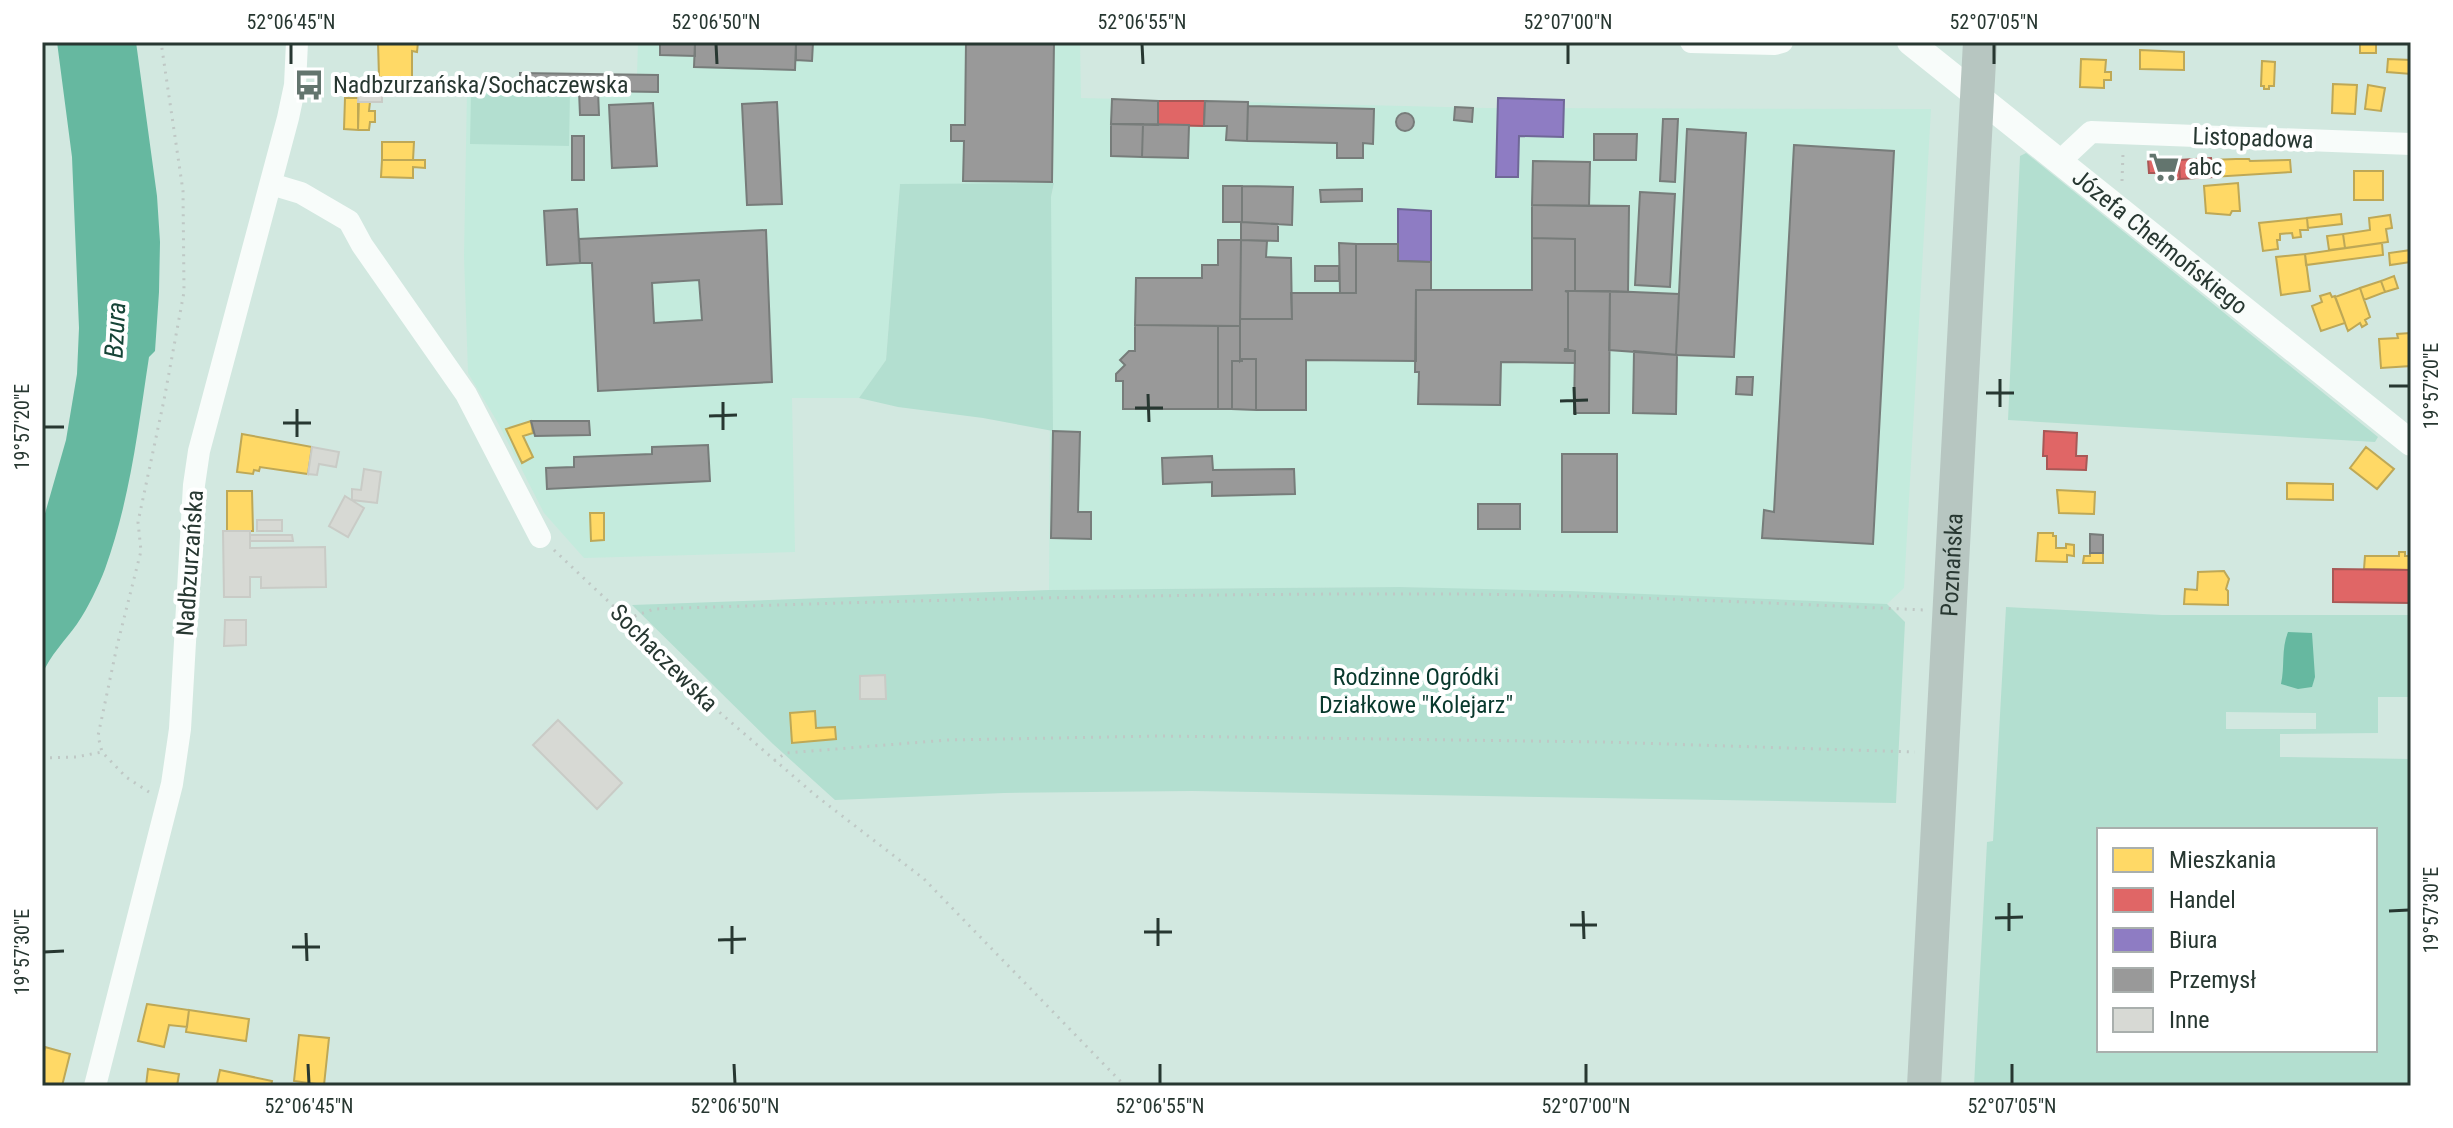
<svg xmlns="http://www.w3.org/2000/svg" width="2453" height="1128" viewBox="0 0 2453 1128" font-family="'Roboto Condensed',sans-serif">
<style>
.built{fill:#c4ebdd}
.green{fill:#b3dfd0;fill-rule:evenodd}
.water{fill:#66b8a0}
.homes{fill:#ffd966;stroke:#bea856;stroke-width:2}
.shops{fill:#e06666;stroke:#a85856;stroke-width:2}
.offices{fill:#8e7cc3;stroke:#6f6797;stroke-width:2}
.industry{fill:#999;stroke:#777c7a;stroke-width:2;fill-rule:evenodd}
.building{fill:#d7d9d4;stroke:#c9cbc6;stroke-width:2}
.lines{fill:none;stroke-linecap:round;stroke-linejoin:round}
.path{stroke:#bfc8c5;stroke-width:3;stroke-dasharray:2 6;stroke-linecap:butt}
.minor{stroke:#f8fcfa;stroke-width:22}
.tertiary{stroke:#f8fcfa;stroke-width:26}
.primary{stroke:#b7c6c1;stroke-width:34}
.ticks{fill:none;stroke:#273731;stroke-width:3}
.labels{text-anchor:middle;dominant-baseline:central;stroke-width:8;stroke-linejoin:round;paint-order:stroke}
.poi-label{font-size:24px;fill:#273731;stroke:#fff;text-anchor:start}
.street-label{font-size:24px;fill:#273731;stroke:#fff}
.park-label{font-size:24px;fill:#08382c;stroke:#fff}
.water-label{font-size:26px;font-style:italic;fill:#164437;stroke:#fff}
.neatline{fill:none;stroke:#273731;stroke-width:3}
.ticks-label{font-size:20px;text-anchor:middle;fill:#273731}
</style>
<rect width="100%" height="100%" fill="#d2e8e0"/>
<path class="built" d="M 638,42 L 1080,42 L 1081,98 L 1486,108 L 1931,109 L 1904,588 L 1887,604 L 1400,587 L 1049,590 L 1051,197 L 1054,185 L 900,184 L 886,360 L 859,398 L 792,398 L 795,552 L 584,558 L 544,513 L 498,423 L 468,373 L 464,257 L 467,90 L 519,91 L 520,74 L 637,75 Z"/>
<path class="green" d="M 524,91 L 570,92 L 569,146 L 470,144 L 471,94 L 524,95 Z
M 2026,153 L 2378,437 L 2375,442 L 2008,420 L 2020,156 Z
M 1054,183 L 1051,197 L 1053,431 L 983,418 L 898,407 L 859,398 L 886,360 L 900,184 Z
M 1400,587 L 1570,591 L 1887,604 L 1905,622 L 1896,803 L 1192,791 L 1004,793 L 835,800 L 773,744 L 632,605 L 1049,590 Z
M 2006,607 L 2162,615 L 2411,615 L 2411,697 L 2378,697 L 2378,733 L 2280,734 L 2280,757 L 2411,759 L 2411,1086 L 1974,1086 L 1987,842 L 1993,841 ZM 2226,712 L 2316,713 L 2316,729 L 2226,729 ZM 2099,830 L 2375,830 L 2375,1050 L 2099,1050 Z"/>
<path class="water" d="M 57,42 L 136,42 L 157,196 L 160,242 L 159,292 L 155,351 L 149,357 C 138,429 130,500 105,569 C 98,587 88,608 77,624 C 65,641 50,655 42,675 L 42,524 L 66,440 L 77,374 L 79,328 L 72,157 Z
M 2288,632 L 2312,633 L 2315,677 L 2312,687 L 2298,689 L 2281,684 C 2285,667 2281,649 2288,632 Z"/>
<path class="homes" d="M 378,42 L 418,42 L 417,52 L 412,51 L 412,78 L 379,77 Z
M 2360,42 L 2376,42 L 2376,53 L 2360,53 Z
M 2140,50 L 2184,52 L 2184,70 L 2140,69 Z
M 2081,59 L 2106,60 L 2105,72 L 2111,72 L 2111,80 L 2104,80 L 2104,88 L 2080,87 Z
M 2388,59 L 2411,60 L 2411,74 L 2387,72 Z
M 2262,61 L 2275,62 L 2274,86 L 2269,86 L 2269,89 L 2264,89 L 2264,86 L 2261,86 Z
M 2333,84 L 2357,85 L 2355,114 L 2332,113 Z
M 2368,85 L 2385,88 L 2381,111 L 2365,109 Z
M 345,98 L 359,98 L 358,130 L 344,129 Z
M 358,102 L 370,102 L 369,111 L 375,111 L 375,122 L 370,122 L 369,130 L 358,130 Z
M 382,142 L 414,142 L 413,160 L 382,160 Z
M 2236,159 L 2249,159 L 2250,161 L 2290,160 L 2291,172 L 2212,177 L 2211,160 Z
M 382,160 L 425,160 L 425,168 L 413,167 L 413,178 L 381,177 Z
M 2354,171 L 2383,171 L 2383,200 L 2354,200 Z
M 2238,183 L 2240,211 L 2232,211 L 2230,215 L 2206,213 L 2204,186 Z
M 2341,214 L 2342,224 L 2308,228 L 2307,218 Z
M 2390,215 L 2392,228 L 2386,229 L 2388,242 L 2345,248 L 2343,234 L 2370,230 L 2369,218 Z
M 2307,218 L 2308,230 L 2300,230 L 2301,237 L 2293,238 L 2292,233 L 2280,234 L 2280,240 L 2277,240 L 2278,249 L 2263,251 L 2259,223 Z
M 2343,234 L 2345,248 L 2329,250 L 2327,236 Z
M 2382,243 L 2383,255 L 2306,265 L 2305,254 Z
M 2411,250 L 2411,262 L 2390,265 L 2389,253 Z
M 2305,254 L 2310,291 L 2281,295 L 2276,257 Z
M 2394,276 L 2398,288 L 2385,292 L 2381,281 Z
M 2381,281 L 2385,292 L 2364,300 L 2360,288 Z
M 2360,288 L 2370,317 L 2365,320 L 2367,324 L 2362,327 L 2360,323 L 2348,331 L 2335,297 Z
M 2330,293 L 2332,297 L 2335,296 L 2345,323 L 2321,331 L 2312,306 L 2322,302 L 2320,296 Z
M 2410,333 L 2411,366 L 2381,368 L 2379,339 L 2398,338 L 2397,334 Z
M 531,421 L 533,433 L 523,436 L 533,457 L 522,463 L 506,429 Z
M 242,434 L 312,447 L 308,474 L 260,467 L 259,471 L 254,470 L 253,474 L 237,472 Z
M 2366,447 L 2394,469 L 2377,489 L 2350,468 Z
M 2287,483 L 2333,484 L 2333,500 L 2287,499 Z
M 2057,490 L 2095,492 L 2094,514 L 2059,513 Z
M 227,491 L 252,491 L 253,531 L 227,531 Z
M 590,513 L 604,513 L 604,540 L 591,541 Z
M 2038,533 L 2053,533 L 2053,536 L 2056,536 L 2056,548 L 2066,548 L 2066,544 L 2074,545 L 2074,556 L 2067,555 L 2067,562 L 2036,561 Z
M 2399,552 L 2405,552 L 2405,556 L 2411,556 L 2411,570 L 2364,569 L 2365,556 L 2399,556 Z
M 2090,553 L 2103,553 L 2103,563 L 2083,563 L 2084,556 L 2090,556 Z
M 2224,571 L 2229,579 L 2226,589 L 2228,591 L 2228,605 L 2184,604 L 2185,589 L 2197,590 L 2198,572 Z
M 815,711 L 816,728 L 835,727 L 836,739 L 792,743 L 790,713 Z
M 147,1004 L 189,1010 L 187,1027 L 169,1025 L 164,1047 L 138,1041 Z
M 189,1010 L 249,1019 L 246,1041 L 186,1032 Z
M 299,1035 L 329,1038 L 324,1085 L 294,1081 Z
M 45,1047 L 70,1054 L 62,1086 L 42,1086 L 42,1061 Z
M 148,1069 L 179,1074 L 177,1086 L 146,1086 Z
M 220,1070 L 272,1081 L 271,1086 L 217,1084 Z"/>
<path class="shops" d="M 1158,101 L 1205,101 L 1204,126 L 1158,125 Z
M 2178,158 L 2180,179 L 2157,180 L 2157,173 L 2149,173 L 2148,160 Z
M 2211,158 L 2212,177 L 2180,179 L 2179,160 Z
M 2044,431 L 2077,433 L 2076,456 L 2087,456 L 2086,470 L 2047,469 L 2047,456 L 2043,456 Z
M 2333,569 L 2411,570 L 2411,603 L 2333,602 Z"/>
<path class="offices" d="M 1498,98 L 1564,100 L 1563,137 L 1519,136 L 1518,177 L 1496,177 Z
M 1398,209 L 1431,211 L 1431,262 L 1398,261 Z"/>
<path class="industry" d="M 660,42 L 695,42 L 695,56 L 660,55 Z
M 695,42 L 796,42 L 795,70 L 694,67 Z
M 796,42 L 813,42 L 812,61 L 796,60 Z
M 966,42 L 1054,42 L 1052,182 L 963,181 L 964,141 L 951,141 L 951,125 L 965,125 Z
M 520,73 L 658,75 L 658,92 L 598,91 L 599,115 L 580,115 L 579,91 L 520,90 Z
M 1112,99 L 1158,101 L 1158,125 L 1111,124 Z
M 1205,101 L 1248,102 L 1247,141 L 1226,140 L 1227,126 L 1204,126 Z
M 777,102 L 782,204 L 747,205 L 742,104 Z
M 653,103 L 657,166 L 612,168 L 609,105 Z
M 1248,106 L 1374,109 L 1373,144 L 1363,143 L 1363,158 L 1337,158 L 1337,143 L 1247,141 Z
M 1455,107 L 1473,108 L 1472,122 L 1454,120 Z
M1396 122a9 9 0 1 1 18 0a9 9 0 1 1-18 0Z
M 1663,119 L 1678,119 L 1675,182 L 1660,181 Z
M 1111,124 L 1143,124 L 1142,157 L 1111,156 Z
M 1143,124 L 1189,125 L 1188,158 L 1142,157 Z
M 1687,129 L 1746,133 L 1734,357 L 1676,355 Z
M 1594,134 L 1637,134 L 1636,160 L 1594,160 Z
M 572,136 L 584,136 L 584,180 L 572,180 Z
M 1794,145 L 1894,151 L 1873,544 L 1762,538 L 1764,510 L 1774,512 Z
M 1533,161 L 1590,162 L 1589,206 L 1532,205 Z
M 1223,186 L 1242,186 L 1242,222 L 1223,222 Z
M 1242,186 L 1293,187 L 1292,225 L 1242,222 Z
M 1362,189 L 1362,201 L 1321,202 L 1320,190 Z
M 1640,192 L 1675,194 L 1670,287 L 1635,285 Z
M 1532,205 L 1629,206 L 1628,292 L 1575,291 L 1575,239 L 1532,238 Z
M 577,209 L 580,263 L 547,265 L 544,211 Z
M 1241,222 L 1278,224 L 1278,241 L 1241,240 Z
M 766,230 L 772,382 L 598,391 L 592,263 L 580,263 L 579,239 ZM 699,280 L 702,320 L 654,323 L 652,283 Z
M 1532,238 L 1575,239 L 1575,291 L 1565,291 L 1568,292 L 1568,349 L 1564,349 L 1575,351 L 1575,363 L 1501,362 L 1500,405 L 1418,404 L 1419,372 L 1415,372 L 1416,290 L 1532,290 Z
M 1218,240 L 1241,240 L 1240,326 L 1135,325 L 1136,278 L 1202,278 L 1202,265 L 1218,265 Z
M 1241,240 L 1267,241 L 1266,257 L 1291,258 L 1292,319 L 1240,319 Z
M 1339,243 L 1356,244 L 1356,293 L 1340,293 Z
M 1356,244 L 1398,244 L 1398,261 L 1431,262 L 1431,290 L 1416,290 L 1416,361 L 1306,360 L 1306,410 L 1256,410 L 1256,359 L 1242,359 L 1240,361 L 1240,319 L 1292,319 L 1291,293 L 1356,293 Z
M 1315,266 L 1339,266 L 1339,281 L 1315,281 Z
M 1565,291 L 1610,291 L 1609,413 L 1574,413 L 1575,351 L 1564,351 L 1568,349 L 1568,292 Z
M 1610,291 L 1679,294 L 1676,355 L 1609,350 Z
M 1135,325 L 1218,326 L 1218,409 L 1123,409 L 1123,381 L 1116,381 L 1116,374 L 1125,365 L 1120,360 L 1129,351 L 1135,351 Z
M 1218,326 L 1240,326 L 1240,361 L 1232,361 L 1232,409 L 1218,409 Z
M 1634,351 L 1677,355 L 1676,414 L 1633,413 Z
M 1242,359 L 1256,359 L 1256,410 L 1232,409 L 1232,361 L 1242,361 Z
M 1737,377 L 1753,377 L 1752,395 L 1736,394 Z
M 531,421 L 589,421 L 590,435 L 535,436 Z
M 1053,431 L 1080,432 L 1078,512 L 1091,512 L 1091,539 L 1051,538 Z
M 708,445 L 710,481 L 547,489 L 546,468 L 574,467 L 574,457 L 652,454 L 652,447 Z
M 1562,454 L 1617,454 L 1617,532 L 1562,532 Z
M 1212,456 L 1213,470 L 1294,469 L 1295,494 L 1212,496 L 1212,482 L 1163,484 L 1162,458 Z
M 1478,504 L 1520,504 L 1520,529 L 1478,529 Z
M 2090,534 L 2103,535 L 2103,553 L 2090,553 Z"/>
<path class="building" d="M 359,89 L 382,90 L 382,102 L 358,102 Z
M 312,447 L 339,452 L 336,467 L 319,464 L 317,475 L 308,474 Z
M 364,469 L 381,472 L 377,503 L 352,500 L 352,489 L 361,490 Z
M 345,496 L 364,508 L 348,537 L 329,526 Z
M 257,520 L 282,520 L 282,531 L 257,531 Z
M 223,531 L 250,531 L 250,548 L 325,547 L 326,587 L 261,588 L 261,577 L 250,577 L 250,597 L 224,597 Z
M 250,535 L 292,535 L 293,541 L 250,541 Z
M 225,620 L 246,620 L 246,645 L 224,646 Z
M 885,675 L 886,699 L 860,699 L 860,676 Z
M 558,720 L 622,783 L 597,809 L 533,745 Z"/>
<g class="lines">
<path class="path" d="M 2122,181 L 2123,153
M 554,550 L 627,619 L 695,691 L 815,795 L 924,879 L 1125,1086
M 627,619 L 654,609 C 920,600 1186,593 1452,594 C 1610,595 1767,603 1925,610
M 42,758 L 76,757 L 102,752
M 774,761 L 786,753 L 948,740 L 1161,736 L 1603,742 L 1915,752
M 149,792 L 126,777 L 102,752 L 98,736 L 117,646 L 141,551 L 138,522 L 164,400 L 184,292 L 183,191 L 161,42"/>
<path class="minor" d="M 1691,42 L 1775,44 L 1782,42
M 2059,162 L 2091,132 L 2411,144
M 271,184 L 301,193 L 349,221 L 362,245 L 466,394 L 540,537
M 95,1086 L 172,784 L 180,729 L 194,485 L 199,451 L 288,118 L 295,85 L 297,42"/>
<path class="tertiary" id="s1" d="M 1910,42 L 2411,443"/>
<path class="primary" id="s2" d="M 1924,1086 L 1980,42"/>
</g>
<path class="ticks" d="M 291,44 L 291,64M 716,44 L 717,64M 1142,44 L 1143,64M 1568,44 L 1568,64M 1994,44 L 1994,64M 2000,379 L 2000,407M 2389,386 L 2409,386M 1574,387 L 1575,415M 1986,393 L 2014,393M 1148,394 L 1149,422M 1560,401 L 1588,400M 723,402 L 723,430M 1135,408 L 1163,408M 297,409 L 297,437M 709,416 L 737,415M 283,423 L 311,423M 44,427 L 64,427M 2009,903 L 2009,931M 1583,911 L 1584,939M 2389,911 L 2409,910M 1158,918 L 1158,946M 1995,918 L 2023,917M 1570,925 L 1597,925M 732,926 L 732,954M 1144,932 L 1172,932M 306,933 L 307,961M 718,940 L 746,939M 292,947 L 320,947M 44,952 L 64,951M 308,1064 L 309,1084M 734,1064 L 735,1084M 1160,1064 L 1160,1084M 1586,1064 L 1586,1084M 2012,1064 L 2012,1084"/>
<defs>
<g id="bus-bare" transform="scale(2.4)"><path d="M-5-6H5V4H4V6H2V4H-2V6H-4V4H-5ZM-3.5-4V0h7V-4ZM-3.5 1.2v1.5H-2V1.2ZM2 1.2v1.5H3.5V1.2Z" fill="#63756e" stroke="#fff" stroke-width="2.5" paint-order="stroke"/></g>
<g id="supermarket-bare" transform="scale(2.4)"><path d="M-6-5.5h2.5l.6 2H6L4.5 2H-2.5L-4.4-4H-6ZM-1.5 3.2a1.3 1.3 0 1 0 .1 0ZM3 3.2a1.3 1.3 0 1 0 .1 0Z" fill="#63756e" stroke="#fff" stroke-width="2.5" paint-order="stroke"/></g>
</defs>
<g fill-rule="evenodd">
<use href="#bus-bare" x="309" y="85"/>
<use href="#supermarket-bare" x="2164" y="167"/>
</g>
<g class="labels">
<g class="poi-label">
<text x="333" y="85">Nadbzurzańska/Sochaczewska</text>
<text x="2188" y="167">abc</text>
</g>
<g class="street-label">
<text transform="translate(2253 138) rotate(2)">Listopadowa</text>
<text stroke="none"><textPath href="#s1" startOffset="320">Józefa Chełmońskiego</textPath></text>
<text transform="translate(190 563) rotate(-86)">Nadbzurzańska</text>
<text stroke="none"><textPath href="#s2" startOffset="522">Poznańska</textPath></text>
<text transform="translate(664 658) rotate(45)">Sochaczewska</text>
</g>
<g class="park-label">
<text x="1416" y="677">Rodzinne Ogródki<tspan x="1416" dy="28">Działkowe "Kolejarz"</tspan></text>
</g>
<g class="water-label">
<text transform="translate(115 330) rotate(-87)">Bzura</text>
</g>
</g>
<rect width="2453" height="1128" fill="none" stroke="#ffffff" stroke-width="88"/>
<rect x="2097" y="828" width="280" height="224" fill="#ffffff" stroke="#a9afad" stroke-width="2"/>
<rect x="2113" y="848" width="40" height="24" fill="#ffd966" stroke="#a9afad" stroke-width="2"/>
<text x="2169" y="868" font-size="24" fill="#273731">Mieszkania</text>
<rect x="2113" y="888" width="40" height="24" fill="#e06666" stroke="#a9afad" stroke-width="2"/>
<text x="2169" y="908" font-size="24" fill="#273731">Handel</text>
<rect x="2113" y="928" width="40" height="24" fill="#8e7cc3" stroke="#a9afad" stroke-width="2"/>
<text x="2169" y="948" font-size="24" fill="#273731">Biura</text>
<rect x="2113" y="968" width="40" height="24" fill="#999999" stroke="#a9afad" stroke-width="2"/>
<text x="2169" y="988" font-size="24" fill="#273731">Przemysł</text>
<rect x="2113" y="1008" width="40" height="24" fill="#d7d9d4" stroke="#a9afad" stroke-width="2"/>
<text x="2169" y="1028" font-size="24" fill="#273731">Inne</text>
<rect x="44" y="44" width="2365" height="1040" class="neatline"/>
<g class="ticks-label">
<text x="291" y="29">52°06'45"N</text>
<text x="716" y="29">52°06'50"N</text>
<text x="1142" y="29">52°06'55"N</text>
<text x="1568" y="29">52°07'00"N</text>
<text x="1994" y="29">52°07'05"N</text>
<text transform="translate(2431 386) rotate(-90)" y="7">19°57'20"E</text>
<text transform="translate(22 427) rotate(-90)" y="7">19°57'20"E</text>
<text transform="translate(2431 910) rotate(-90)" y="7">19°57'30"E</text>
<text transform="translate(22 952) rotate(-90)" y="7">19°57'30"E</text>
<text x="309" y="1113">52°06'45"N</text>
<text x="735" y="1113">52°06'50"N</text>
<text x="1160" y="1113">52°06'55"N</text>
<text x="1586" y="1113">52°07'00"N</text>
<text x="2012" y="1113">52°07'05"N</text>
</g>
</svg>
